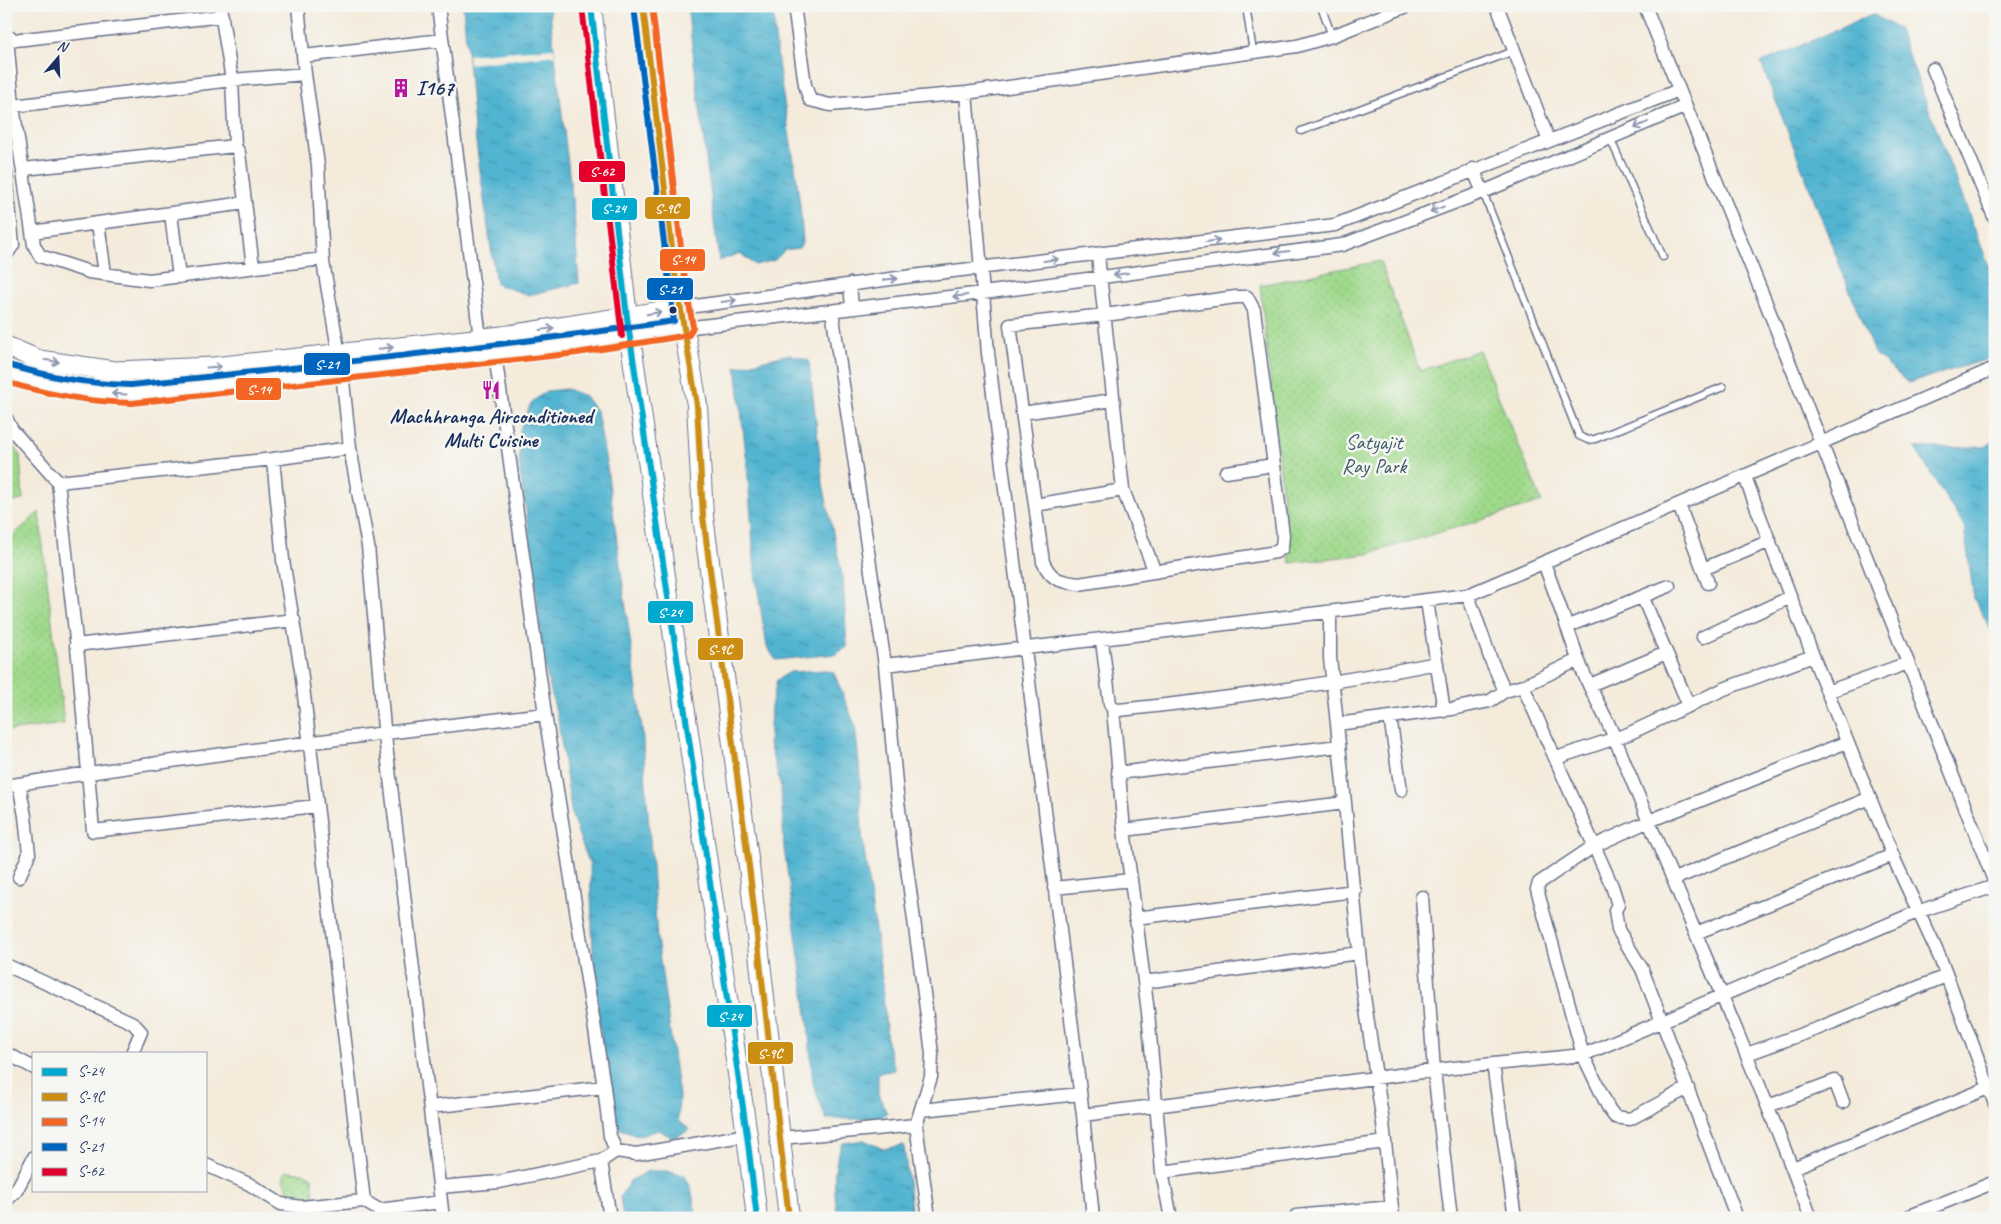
<svg xmlns="http://www.w3.org/2000/svg" width="2001" height="1224" viewBox="0 0 2001 1224" font-family="Caveat,sans-serif">
<style>
.park{fill:url(#park-dots);stroke:#5d8474}
.water{fill:url(#water-ripples);stroke:#367297}
.pier{fill:#f4ebdb}
.lines{fill:none;stroke-linecap:round;stroke-linejoin:round}
.service-casing{stroke:#67718a;stroke-width:9}
.minor-casing{stroke:#67718a;stroke-width:15}
.secondary-casing{stroke:#67718a;stroke-width:21}
.primary-casing{stroke:#67718a;stroke-width:22}
.service{stroke:#fff;stroke-width:6}
.minor{stroke:#fff;stroke-width:12}
.secondary{stroke:#fff;stroke-width:19}
.primary{stroke:#fff;stroke-width:20}
.bus-1-casing{stroke:#f6f6f2;stroke-width:10}
.bus-2-casing{stroke:#f6f6f2;stroke-width:10}
.bus-3-casing{stroke:#f6f6f2;stroke-width:10}
.bus-4-casing{stroke:#f6f6f2;stroke-width:10}
.bus-5-casing{stroke:#f6f6f2;stroke-width:10}
.bus-1{stroke:#00a9ce;stroke-width:6}
.bus-2{stroke:#cb8e13;stroke-width:6}
.bus-3{stroke:#f26522;stroke-width:6}
.bus-4{stroke:#0065bd;stroke-width:6}
.bus-5{stroke:#e4002b;stroke-width:6}
.oneway{stroke:#8d97ae}
.bus-dot{fill:#1b2f5e;stroke:#f6f6f2;stroke-width:2}
.labels{text-anchor:middle;dominant-baseline:central;stroke-width:5;stroke-linejoin:round;paint-order:stroke}
.poi-label{font-size:21px;font-weight:bold;fill:#1b2f5e;stroke:#f6f6f2;text-anchor:start}
.park-label{font-size:21px;fill:#3c5a69;stroke:#f6f6f2}
.line-badge{stroke:#f6f6f2;stroke-width:2}
.badge-label{font-size:14px;text-anchor:middle;font-weight:bold;fill:#fff}
</style>
<defs>
<pattern id="park-dots" width="8" height="8" patternUnits="userSpaceOnUse" patternTransform="scale(1.25)"><rect width="8" height="8" fill="#9fd98b"/><path d="M2 2h.1M6 6h.1" fill="none" stroke="#88bb7a" stroke-width="1.8" stroke-linecap="round"/></pattern>
<pattern id="water-ripples" width="26" height="14" patternUnits="userSpaceOnUse" patternTransform="scale(1.25)"><rect width="26" height="14" fill="#51b4d0"/><path d="M2 4q2-2 4 0t4 0M15 11q2-2 4 0t4 0" fill="none" stroke="#4293ac"/></pattern>
</defs>
<rect width="100%" height="100%" fill="#f6f6f2"/>
<filter id="ink" filterUnits="userSpaceOnUse"><feTurbulence type="fractalNoise" baseFrequency=".02" numOctaves="2"/><feDisplacementMap in="SourceGraphic" scale="10" xChannelSelector="R" yChannelSelector="G"/><feConvolveMatrix kernelMatrix="1 2 1 2 8 2 1 2 1" color-interpolation-filters="sRGB"/></filter>
<filter id="wash" filterUnits="userSpaceOnUse"><feTurbulence type="fractalNoise" baseFrequency=".0096" numOctaves="4" result="noise"/><feDisplacementMap in="SourceGraphic" scale="20" xChannelSelector="R" yChannelSelector="G"/><feGaussianBlur stdDeviation="1.12" result="paint"/><feColorMatrix in="noise" values="0 0 0 0 0 0 0 0 0 0 0 0 0 0 0 0 0 1.4 0 .05"/><feComposite in="paint" operator="in"/></filter>
<g filter="url(#wash)">
<rect width="100%" height="100%" fill="#f4ebdb"/>
<path class="park" d="M 1380,261 L 1420,371 L 1479,350 L 1542,502 L 1367,554 L 1290,563 L 1260,285 Z
M 6,435 L 20,455 L 23,500 L 6,503 Z
M 39,512 L 64,724 L 6,731 L 6,542 Z
M 285,1171 L 303,1172 L 312,1177 L 314,1201 L 291,1203 L 287,1186 L 283,1181 Z"/>
<path class="water" d="M 463,6 L 549,6 L 574,214 L 579,283 L 529,295 L 496,284 L 474,128 Z
M 687,6 L 773,6 C 776,85 799,162 803,241 L 799,248 L 785,250 L 775,260 L 755,265 L 740,253 L 719,261 Z
M 1872,14 L 1898,28 L 1995,282 L 1995,357 L 1908,383 L 1874,353 L 1761,63 Z
M 790,354 L 809,361 L 823,484 L 843,580 L 847,647 L 836,654 L 776,660 L 767,647 L 755,573 L 747,463 L 736,367 Z
M 567,389 L 585,396 L 597,412 L 607,467 L 642,728 L 657,938 L 679,1096 L 678,1120 L 690,1130 L 673,1138 L 658,1130 L 640,1136 L 615,1127 L 599,1022 L 593,953 L 590,866 L 572,816 L 558,720 L 543,659 L 532,550 L 519,464 L 520,429 L 531,403 L 546,391 Z
M 1995,441 L 1995,637 L 1974,599 L 1964,527 L 1915,448 L 1985,447 Z
M 825,670 L 834,673 L 855,725 L 860,773 L 862,835 L 882,979 L 887,1042 L 895,1070 L 878,1073 L 878,1094 L 887,1113 L 878,1119 L 826,1119 L 813,1084 L 808,1022 L 784,848 L 781,787 L 769,744 L 771,707 L 777,680 L 790,672 Z
M 864,1140 L 883,1149 L 904,1145 L 912,1218 L 838,1218 C 834,1192 831,1167 843,1143 Z
M 648,1171 L 666,1171 L 685,1176 L 691,1188 L 697,1218 L 623,1218 L 620,1197 L 630,1181 Z"/>
<path class="pier" d="M 554,48 L 555,55 L 469,64 L 468,55 Z"/>
</g>
<g filter="url(#ink)">
<g class="lines">
<g class="service-casing">
<path id="service" d="M 1246,6 L 1253,52
M 1321,6 L 1332,36
M 1301,131 L 1514,51
M 1610,138 L 1663,257
M 1483,192 L 1579,436 L 1588,440 L 1595,439 L 1723,387"/>
</g>
<g class="minor-casing">
<path id="minor" d="M 220,6 L 232,80 L 235,146
M 298,6 L 305,74 L 318,165 L 323,262 L 342,372 L 350,448 L 368,546 L 384,728 L 443,1218
M 438,6 L 480,338
M 794,6 L 805,85 L 810,100 L 830,105 L 966,93 L 1297,46 L 1332,36 L 1407,6
M 1497,6 L 1549,141
M 1645,6 L 1764,298 L 1995,883
M 6,36 L 15,40 L 25,39 L 222,16
M 304,56 L 442,40
M 1933,69 L 1995,219
M 305,74 L 232,80 L 13,106 L 34,245 L 40,256 L 89,272 L 149,280 L 323,259
M 966,93 L 988,353 L 1083,1115 L 1093,1218
M 6,107 L 13,106 L 7,38
M 24,169 L 235,146 L 239,153 L 253,267
M 1473,169 L 1483,192
M 6,174 L 13,245 L 6,255
M 171,214 L 179,277
M 98,223 L 105,274
M 32,232 L 245,203
M 1098,255 L 1123,490 L 1155,572
M 850,284 L 852,308
M 1236,297 L 1247,297 L 1254,310 L 1283,535 L 1282,548 L 1276,552 L 1258,555 L 1079,584 C 1060,581 1052,581 1043,562 L 1010,325 L 1105,315 Z
M 681,308 L 912,276 L 1335,225 L 1679,90
M 832,311 L 885,665 L 897,794 L 932,1053 L 931,1077 L 916,1125
M 684,328 L 983,293 L 1342,245 L 1483,192 L 1686,106
M 495,354 L 545,714 L 604,1087 L 610,1136 L 616,1151 L 636,1154 L 747,1135
M 1022,413 L 1113,400
M 6,418 L 12,430 L 58,482 L 79,666 L 93,831 L 316,806
M 273,459 L 283,560 L 301,670 L 364,1201
M 1226,472 L 1274,465
M 1745,477 L 1813,656 L 1895,861 L 1940,958 L 1995,1104
M 58,482 L 273,459 L 350,448
M 1035,505 L 1123,490
M 1679,505 L 1708,583
M 1544,563 C 1556,595 1567,627 1578,659 C 1588,688 1605,713 1616,741 C 1680,901 1751,1057 1811,1218
M 1703,569 L 1770,541
M 1468,595 L 1491,660 L 1505,691
M 1643,598 L 1689,706
M 1427,601 L 1444,711
M 1330,613 L 1330,658 L 1337,724
M 1568,626 L 1669,586
M 1703,637 L 1791,597
M 1102,641 L 1110,704 L 1113,709 L 1119,710 C 1226,699 1331,684 1437,663
M 76,645 L 294,620
M 885,665 L 1468,595 L 1995,368
M 1590,685 L 1666,653
M 1523,686 L 1612,886 L 1618,905 L 1615,910 L 1618,930 L 1642,969 L 1737,1218
M 1827,692 L 1908,663
M 1113,709 L 1124,830
M 1390,717 L 1401,790
M 1556,758 L 1628,734 L 1724,689 L 1813,656
M 1118,773 L 1339,746
M 19,784 L 25,816 L 29,854 L 19,877
M 6,786 C 185,757 365,735 545,714
M 1345,803 L 1362,983 L 1383,1123 L 1393,1218
M 1674,879 L 1870,798
M 1131,880 L 1148,1012 L 1162,1172 L 1171,1218
M 1054,888 L 1131,880 L 1124,830 L 1345,803 L 1337,724 L 1452,709 L 1490,701 L 1505,691 L 1523,686 L 1578,660
M 1422,897 L 1434,1071 L 1451,1218
M 1135,918 L 1355,891
M 1696,933 L 1893,855
M 6,965 L 133,1023 L 141,1032 L 132,1053
M 1144,982 L 1359,953
M 6,1053 L 34,1068
M 1747,1054 L 1819,1028 L 1946,976
M 1493,1064 L 1515,1218
M 1688,1088 L 1630,1119 L 1615,1117 L 1609,1109 L 1583,1055 L 1537,889 L 1539,883 L 1594,846 L 1649,821 L 1847,742
M 1768,1106 L 1835,1081 L 1843,1102
M 430,1107 L 604,1087
M 921,1110 L 1080,1094
M 1083,1115 L 1454,1068 L 1583,1055 L 1917,912 L 1995,886
M 781,1138 L 916,1125 L 929,1218
M 601,1161 L 610,1218
M 206,1165 L 249,1184 L 281,1204 L 301,1207 L 364,1201 L 379,1210 L 380,1218
M 1793,1168 L 1988,1088
M 1162,1172 L 1385,1142
M 439,1187 L 499,1182 L 601,1161 L 616,1151
M 6,1201 L 16,1191 L 34,1157
M 379,1210 L 441,1202
M 1296,1216 L 1392,1207
M 1905,1218 L 1995,1182"/>
</g>
<g class="secondary-casing">
<path id="secondary" d="M 6,346 L 39,360 L 115,371 L 213,367 L 502,336 L 681,308
M 6,373 L 53,387 L 95,393 L 131,394 L 342,372 L 576,344 L 684,328"/>
</g>
<g class="primary-casing">
<path id="primary" d="M 591,6 L 627,317 L 747,1135 L 757,1218
M 643,6 L 676,281 L 697,405 L 703,516 L 750,874 L 789,1218"/>
</g>
<use href="#service" class="service"/>
<use href="#minor" class="minor"/>
<use href="#secondary" class="secondary"/>
<use href="#primary" class="primary"/>
<g class="bus-1-casing">
<path id="bus-1" d="M 591,6 L 627,317 L 747,1135 L 757,1218"/>
</g>
<g class="bus-2-casing">
<path id="bus-2" d="M 643,6 L 676,281 L 697,405 L 703,516 L 750,874 L 789,1218"/>
</g>
<g class="bus-3-casing">
<path id="bus-3" d="M 6,382 C 49,395 87,402 132,403 L 577,353 L 689,335 L 693,327 L 685,280 L 652,6"/>
</g>
<g class="bus-4-casing">
<path id="bus-4" d="M 8,365 C 51,377 86,384 131,385 C 312,366 493,347 674,321 L 634,7"/>
</g>
<g class="bus-5-casing">
<path id="bus-5" d="M 582,7 L 622,336"/>
</g>
<use href="#bus-1" class="bus-1"/>
<use href="#bus-2" class="bus-2"/>
<use href="#bus-3" class="bus-3"/>
<use href="#bus-4" class="bus-4"/>
<use href="#bus-5" class="bus-5"/>
</g>
<defs><path id="oneway-shaft" d="M-6 0H5M1.5-3L5.5 0L1.5 3" fill="none" stroke-width="1.6" stroke-linecap="round" stroke-linejoin="round" transform="scale(1.25)"/></defs>
<g class="oneway">
<use href="#oneway-shaft" transform="translate(1641 125) rotate(157)"/>
<use href="#oneway-shaft" transform="translate(1437 209) rotate(159)"/>
<use href="#oneway-shaft" transform="translate(1213 241) rotate(-7)"/>
<use href="#oneway-shaft" transform="translate(1282 252) rotate(173)"/>
<use href="#oneway-shaft" transform="translate(1051 260) rotate(-7)"/>
<use href="#oneway-shaft" transform="translate(1121 274) rotate(172)"/>
<use href="#oneway-shaft" transform="translate(890 279) rotate(-7)"/>
<use href="#oneway-shaft" transform="translate(960 296) rotate(173)"/>
<use href="#oneway-shaft" transform="translate(729 301) rotate(-8)"/>
<use href="#oneway-shaft" transform="translate(654 313) rotate(-10)"/>
<use href="#oneway-shaft" transform="translate(547 329) rotate(-8)"/>
<use href="#oneway-shaft" transform="translate(386 348) rotate(-6)"/>
<use href="#oneway-shaft" transform="translate(52 361) rotate(9)"/>
<use href="#oneway-shaft" transform="translate(214 367) rotate(-4)"/>
<use href="#oneway-shaft" transform="translate(119 394) rotate(-177)"/>
</g>
</g>
<defs>
<g id="building-bare" transform="scale(1.5)"><path d="M-4-6H4V6H1V3H-1V6H-4ZM-2.5-4.3h1.7v1.8h-1.7ZM.8-4.3h1.7v1.8H.8ZM-2.5-1h1.7V.8h-1.7ZM.8-1h1.7V.8H.8Z" fill="#b5179e" stroke="#f6f6f2" stroke-width="2.5" paint-order="stroke"/></g>
<g id="restaurant-bare" transform="scale(1.5)"><path d="M-5-6h1v4h1v-4h1v4h1v-4h1v5L-1.5 .5V6h-2V.5L-5-1ZM5-6V6H3V1.5H1.5Q1.5-4 5-6Z" fill="#b5179e" stroke="#f6f6f2" stroke-width="2.5" paint-order="stroke"/></g>
</defs>
<g fill-rule="evenodd">
<use href="#building-bare" x="401" y="88"/>
<use href="#restaurant-bare" x="491" y="390"/>
</g>
<circle class="bus-dot" cx="673" cy="310" r="4.5"/>
<g class="labels">
<g class="poi-label">
<text x="416" y="88">I167</text>
<text x="491" y="416" text-anchor="middle">Machhranga Airconditioned<tspan x="491" dy="24">Multi Cuisine</tspan></text>
</g>
<g class="park-label">
<text x="1374" y="442">Satyajit<tspan x="1374" dy="24">Ray Park</tspan></text>
</g>
</g>
<g class="line-badge">
<rect x="578" y="160" width="48" height="23" rx="5" fill="#e4002b"/>
<rect x="644" y="196" width="47" height="24" rx="5" fill="#cb8e13"/>
<rect x="591" y="197" width="47" height="24" rx="5" fill="#00a9ce"/>
<rect x="659" y="248" width="47" height="24" rx="5" fill="#f26522"/>
<rect x="646" y="277" width="48" height="24" rx="5" fill="#0065bd"/>
<rect x="303" y="352" width="48" height="24" rx="5" fill="#0065bd"/>
<rect x="235" y="377" width="47" height="24" rx="5" fill="#f26522"/>
<rect x="647" y="600" width="47" height="24" rx="5" fill="#00a9ce"/>
<rect x="697" y="637" width="47" height="24" rx="5" fill="#cb8e13"/>
<rect x="706" y="1004" width="47" height="24" rx="5" fill="#00a9ce"/>
<rect x="747" y="1041" width="47" height="24" rx="5" fill="#cb8e13"/>
</g>
<g class="badge-label">
<text x="602" y="176">S-62</text>
<text x="667" y="213">S-9C</text>
<text x="614" y="213">S-24</text>
<text x="683" y="264">S-14</text>
<text x="670" y="294">S-21</text>
<text x="327" y="369">S-21</text>
<text x="259" y="394">S-14</text>
<text x="670" y="617">S-24</text>
<text x="720" y="654">S-9C</text>
<text x="730" y="1021">S-24</text>
<text x="770" y="1058">S-9C</text>
</g>
<rect width="2001" height="1224" fill="none" stroke="#f6f6f2" stroke-width="25"/>
<rect x="32" y="1052" width="175" height="140" fill="#f6f6f2" stroke="#9ea6b7"/>
<rect x="42" y="1068" width="25" height="8" fill="#00a9ce" stroke="#9ea6b7"/>
<text x="78" y="1076" font-size="15" fill="#1b2f5e">S-24</text>
<rect x="42" y="1093" width="25" height="8" fill="#cb8e13" stroke="#9ea6b7"/>
<text x="78" y="1102" font-size="15" fill="#1b2f5e">S-9C</text>
<rect x="42" y="1118" width="25" height="8" fill="#f26522" stroke="#9ea6b7"/>
<text x="78" y="1126" font-size="15" fill="#1b2f5e">S-14</text>
<rect x="42" y="1143" width="25" height="8" fill="#0065bd" stroke="#9ea6b7"/>
<text x="78" y="1152" font-size="15" fill="#1b2f5e">S-21</text>
<rect x="42" y="1168" width="25" height="8" fill="#e4002b" stroke="#9ea6b7"/>
<text x="78" y="1176" font-size="15" fill="#1b2f5e">S-62</text>
<g transform="translate(58 58) rotate(19)" stroke="#f6f6f2" stroke-width="4" paint-order="stroke">
<path d="M0-4L9 19L0 12L-9 19Z" fill="#1b2f5e"/>
<text y="-8" font-size="14" font-weight="bold" text-anchor="middle" fill="#1b2f5e">N</text>
</g>
</svg>
